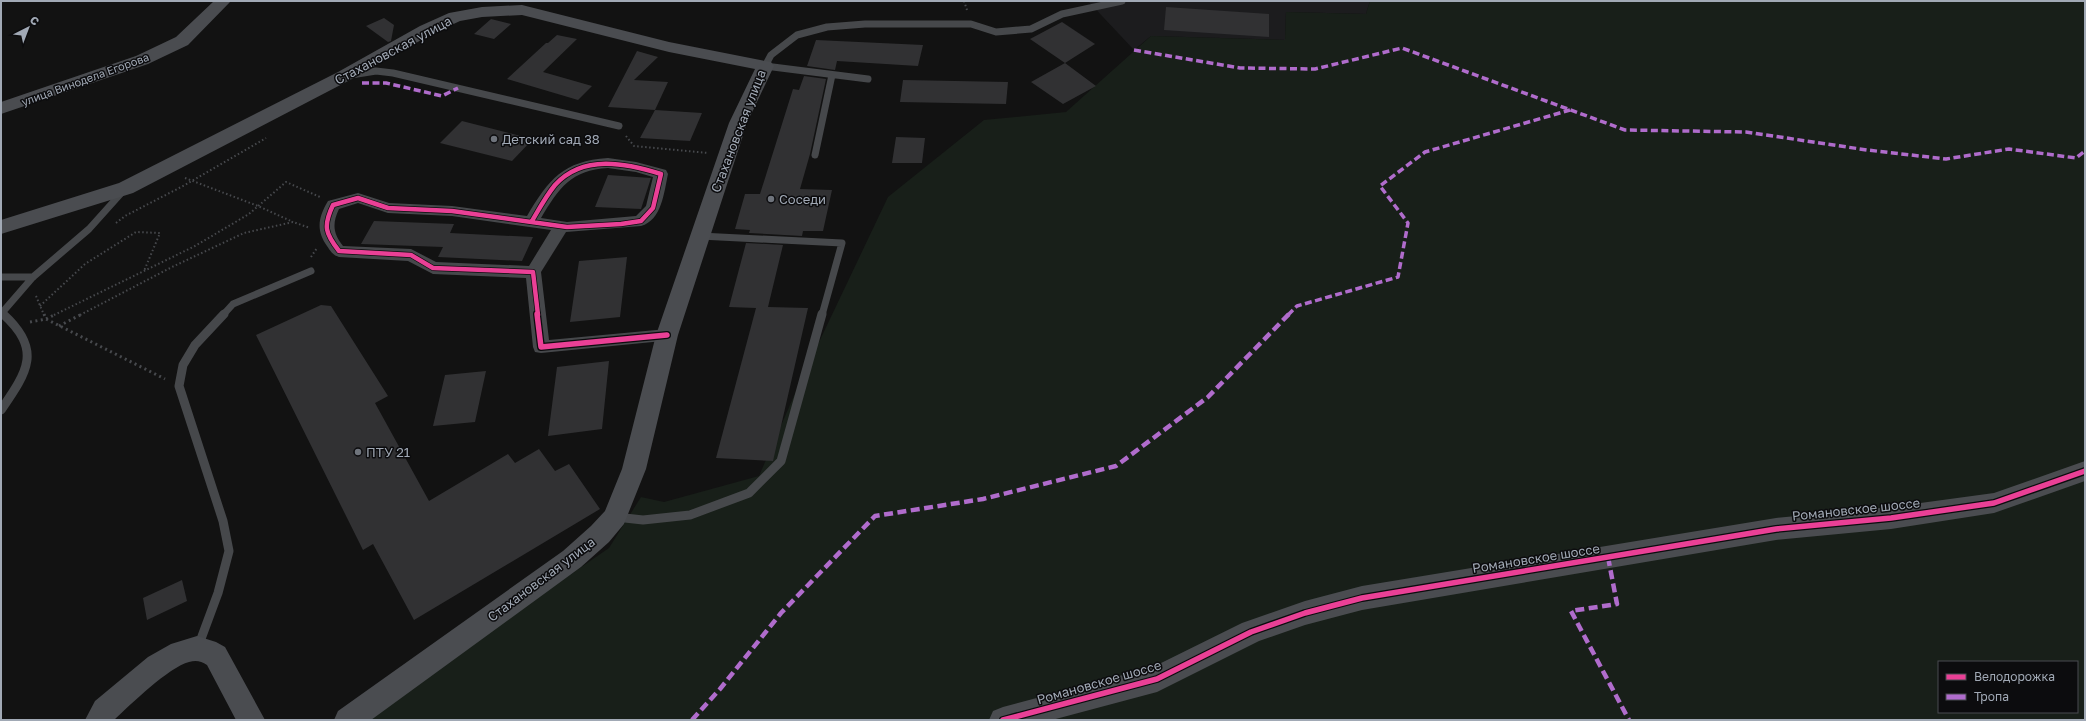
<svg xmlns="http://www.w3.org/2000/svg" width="2086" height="721" viewBox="0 0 2086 721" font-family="'Golos Text',sans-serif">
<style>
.built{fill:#1c1c1e}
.green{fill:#181f19;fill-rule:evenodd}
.building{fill:#313133}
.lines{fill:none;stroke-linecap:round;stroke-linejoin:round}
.path-far1{stroke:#47494d;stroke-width:2;stroke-dasharray:1.5 2.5;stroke-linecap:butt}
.path{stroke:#47494d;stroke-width:3;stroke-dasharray:2 3.5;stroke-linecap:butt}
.lane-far1{stroke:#46484b;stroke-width:7}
.lane{stroke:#46484b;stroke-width:9}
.street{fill:#46484b;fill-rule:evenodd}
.secondary{fill:#4a4c50;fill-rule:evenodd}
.quiet-far1{stroke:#b06ccc;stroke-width:3.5;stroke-dasharray:7 3.5;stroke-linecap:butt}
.quiet{stroke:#b06ccc;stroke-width:4.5;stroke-dasharray:9 4.5;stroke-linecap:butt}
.cycleway-far1-casing{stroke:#0c0c0e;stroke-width:6}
.cycleway-casing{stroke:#0c0c0e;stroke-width:8}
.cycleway-far1{stroke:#ea4096;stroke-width:4.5}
.cycleway{stroke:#ea4096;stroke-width:5.5}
.poi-dot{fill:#6f747c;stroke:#0c0c0e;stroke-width:1.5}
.labels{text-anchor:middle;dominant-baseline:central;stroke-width:3;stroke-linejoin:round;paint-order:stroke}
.far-street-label{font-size:11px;fill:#a1a9b5;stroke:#0c0c0e}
.street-label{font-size:13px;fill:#a1a9b5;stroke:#0c0c0e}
.poi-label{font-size:13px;fill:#a1a9b5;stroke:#0c0c0e;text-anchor:start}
</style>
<rect width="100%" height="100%" fill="#121212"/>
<path class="built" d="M 1088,1 L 1370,1 L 1366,14 L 1286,12 L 1285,40 L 1151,36 L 1134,50 Z"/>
<path class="green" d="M 1370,1 L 2085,1 L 2085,720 L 359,720 L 609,548 L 641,497 L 664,502 L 759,476 L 800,382 L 888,197 L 984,120 L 1066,112 L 1151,36 L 1285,40 L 1286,12 L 1366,14 ZM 1939,662 L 2077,662 L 2077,712 L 1939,712 Z"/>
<path class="building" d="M 1166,7 L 1269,14 L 1269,37 L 1164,30 Z
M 384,18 L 394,25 L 391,41 L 388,42 L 366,26 Z
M 491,19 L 511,24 L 494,39 L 474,34 Z
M 1062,22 L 1095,44 L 1065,63 L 1030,39 Z
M 557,35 L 577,39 L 543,72 L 592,86 L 578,100 L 507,79 L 546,43 L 548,43 Z
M 816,40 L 923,45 L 918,66 L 837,61 L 835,70 L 807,66 Z
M 637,51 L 658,57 L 634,80 L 668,82 L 655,110 L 608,107 Z
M 1065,63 L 1096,86 L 1063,104 L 1031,82 Z
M 804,76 L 826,79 L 810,154 L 800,189 L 832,190 L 823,231 L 803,231 L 802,236 L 749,233 L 750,230 L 735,229 L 745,194 L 760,194 L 793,89 L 799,90 Z
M 903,80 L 1008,82 L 1006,104 L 900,102 Z
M 655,110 L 702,113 L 690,141 L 640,138 Z
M 462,121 L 533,139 L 512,161 L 440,143 Z
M 896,137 L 925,138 L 922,163 L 892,163 Z
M 608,175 L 651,178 L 641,209 L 595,207 Z
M 374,221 L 454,224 L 450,233 L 533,237 L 522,261 L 438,257 L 443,247 L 361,244 Z
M 746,243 L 783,245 L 768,307 L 808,308 L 773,461 L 716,458 L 756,308 L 729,307 Z
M 627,257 L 620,317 L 570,322 L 579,261 Z
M 321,305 L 331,306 L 388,396 L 375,403 L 429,501 L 508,454 L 515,463 L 539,449 L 555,471 L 569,464 L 600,509 L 414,620 L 373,544 L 363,550 L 256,335 Z
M 609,361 L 602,429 L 548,436 L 557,367 Z
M 486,371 L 475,422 L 433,426 L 445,375 Z
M 182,580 L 187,601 L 147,620 L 143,598 Z"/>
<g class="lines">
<path class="path-far1" d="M 964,1 L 967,10
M 626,136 L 634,146 L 708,153
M 185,178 L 258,206 L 293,222
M 116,223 L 125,216 L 185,185 L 266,138
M 311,257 L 317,248
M 36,296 L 44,315
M 40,306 L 85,264 L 136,232 L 160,233 L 144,271
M 54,315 L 195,246 L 249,214 L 286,182 L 320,197
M 80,315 L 172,267 L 244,233 L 293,222 L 310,228"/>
<path class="path" d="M 44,314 L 46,319 L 56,314
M 30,322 L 46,319 L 165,379
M 59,326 L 82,314"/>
<path class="lane-far1" d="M 351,75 L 376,71 L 393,73 L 619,126
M 868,79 L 765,66 L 771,55 L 797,35 L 827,27 L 865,24 L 971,24 L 996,32 L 1031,29 L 1062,14 L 1122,1
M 815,155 L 832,75
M 700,236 L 842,243 L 822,315
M 1,277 L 33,277
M 2,313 L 4,315
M 1,314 L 33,277 L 89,229 L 124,190
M 223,315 L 233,304 L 311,271"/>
<path class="lane" d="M 1,410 C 27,372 43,350 3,314
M 616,517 L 643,520 L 690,515 L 749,493 L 781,461 L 822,314
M 198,647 L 218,593 L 229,551 L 223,521 L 179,386 L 183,365 L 195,345 L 224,314"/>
<path class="street" d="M 608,158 L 636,162 L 666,170 L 668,174 C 664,192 662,220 641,226 L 566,232 L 541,272 L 549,340 L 667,329 L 673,330 L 675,335 L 673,340 L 541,353 L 535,352 L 533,347 L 526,278 L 433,274 L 408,261 L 339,257 C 333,255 331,252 327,246 C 316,230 318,218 328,201 L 358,193 L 389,203 L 452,206 L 527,216 C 549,179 563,161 608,158 ZM 608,168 L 636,172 L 653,177 L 646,206 L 636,216 L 567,222 L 541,218 C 559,188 571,170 608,168 ZM 358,203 L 388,213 L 452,216 L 551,230 L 529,266 L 436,262 L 411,249 L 343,246 C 333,233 332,224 339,209 Z"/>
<path class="secondary" d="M 214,1 L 231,1 L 188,45 L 148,64 L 1,114 L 1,102 L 136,56 L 176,37 Z
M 522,5 L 669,42 L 765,61 L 771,62 L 774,66 L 747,123 L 678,335 L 646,469 L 624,524 L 609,542 L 581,567 L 371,720 L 334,720 L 338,711 L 563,551 L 591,526 L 605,511 L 622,469 L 656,335 L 729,123 L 755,69 L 669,52 L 522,15 L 482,17 L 460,21 L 432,34 L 350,80 L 133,193 L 1,234 L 1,220 L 119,183 L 338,72 L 420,26 L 449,13 L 482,7 Z
M 2085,461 L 2085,481 L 1994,513 L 1891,529 L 1776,540 L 1362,610 L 1305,625 L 1259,641 L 1157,692 L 1052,720 L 989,720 L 993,711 L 1003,707 L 1153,667 L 1242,623 L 1305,601 L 1362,586 L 1776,518 L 1891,507 L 1994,493 Z
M 197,636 L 216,642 L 225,647 L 265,720 L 236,720 L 207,665 C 201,661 196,660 189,662 C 169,667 130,705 114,720 L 85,720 L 95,701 L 148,657 L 171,644 Z"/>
<path class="quiet-far1" d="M 1134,50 L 1240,68 L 1315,69 L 1402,48 L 1625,130 L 1746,132 L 1867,150 L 1946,159 L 2009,149 L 2076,158 L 2085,151
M 362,83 L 386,83 L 442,96 L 458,88
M 1288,315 L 1297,306 L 1398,277 L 1408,223 L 1380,186 L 1425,152 L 1570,110"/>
<path class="quiet" d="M 1608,557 L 1617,604 L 1571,611 L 1629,720
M 692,720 L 720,689 L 781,613 L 875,516 L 983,499 L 1116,466 L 1208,397 L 1289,314"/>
<g class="cycleway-far1-casing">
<path id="cycleway-far1" d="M 532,221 C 539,209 546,196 555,185 C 583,154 626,163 661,174 L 653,208 L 641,221 L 621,224 L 567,227 L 452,211 L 388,208 L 358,198 L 333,205 C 323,226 325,233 339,251 L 411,255 L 433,268 L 533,272 L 538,315"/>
</g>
<g class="cycleway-casing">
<path id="cycleway" d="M 537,314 L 541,347 L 667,335
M 1003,720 L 1157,679 L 1251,632 L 1305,613 L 1362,598 L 1776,529 L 1891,518 L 1994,503 L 2085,471"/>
</g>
<use href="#cycleway-far1" class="cycleway-far1"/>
<use href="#cycleway" class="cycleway"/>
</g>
<g class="poi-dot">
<circle cx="494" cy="139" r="4"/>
<circle cx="771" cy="199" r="4"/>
<circle cx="358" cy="452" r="4"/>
</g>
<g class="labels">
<g class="far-street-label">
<text transform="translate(85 79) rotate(-20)">улица Винодела Егорова</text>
</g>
<g class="street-label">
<text transform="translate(393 50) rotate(-28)">Стахановская улица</text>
<text transform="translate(738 131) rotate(-69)">Стахановская улица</text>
<text transform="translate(1856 509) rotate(-6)">Романовское шоссе</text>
<text transform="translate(1536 558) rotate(-9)">Романовское шоссе</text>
<text transform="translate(541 579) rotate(-37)">Стахановская улица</text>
<text transform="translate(1099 682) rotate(-16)">Романовское шоссе</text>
</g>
<g class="poi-label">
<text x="502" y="139">Детский сад 38</text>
<text x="779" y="199">Соседи</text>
<text x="366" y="452">ПТУ 21</text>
</g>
</g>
<rect width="2086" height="721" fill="none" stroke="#a1a9b5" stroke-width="4"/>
<rect x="1938" y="661" width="140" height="52" fill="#0c0c0e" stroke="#484b51"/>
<rect x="1946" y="674" width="20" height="6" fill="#ea4096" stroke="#484b51"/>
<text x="1974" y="681" font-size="12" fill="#a1a9b5">Велодорожка</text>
<rect x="1946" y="694" width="20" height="6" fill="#b06ccc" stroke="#484b51"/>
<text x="1974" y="701" font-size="12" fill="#a1a9b5">Тропа</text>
<g transform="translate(28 28) rotate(42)" stroke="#0c0c0e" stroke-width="3" paint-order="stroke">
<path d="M0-3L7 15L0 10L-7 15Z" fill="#a1a9b5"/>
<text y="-6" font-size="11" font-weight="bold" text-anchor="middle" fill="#a1a9b5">С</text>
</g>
</svg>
